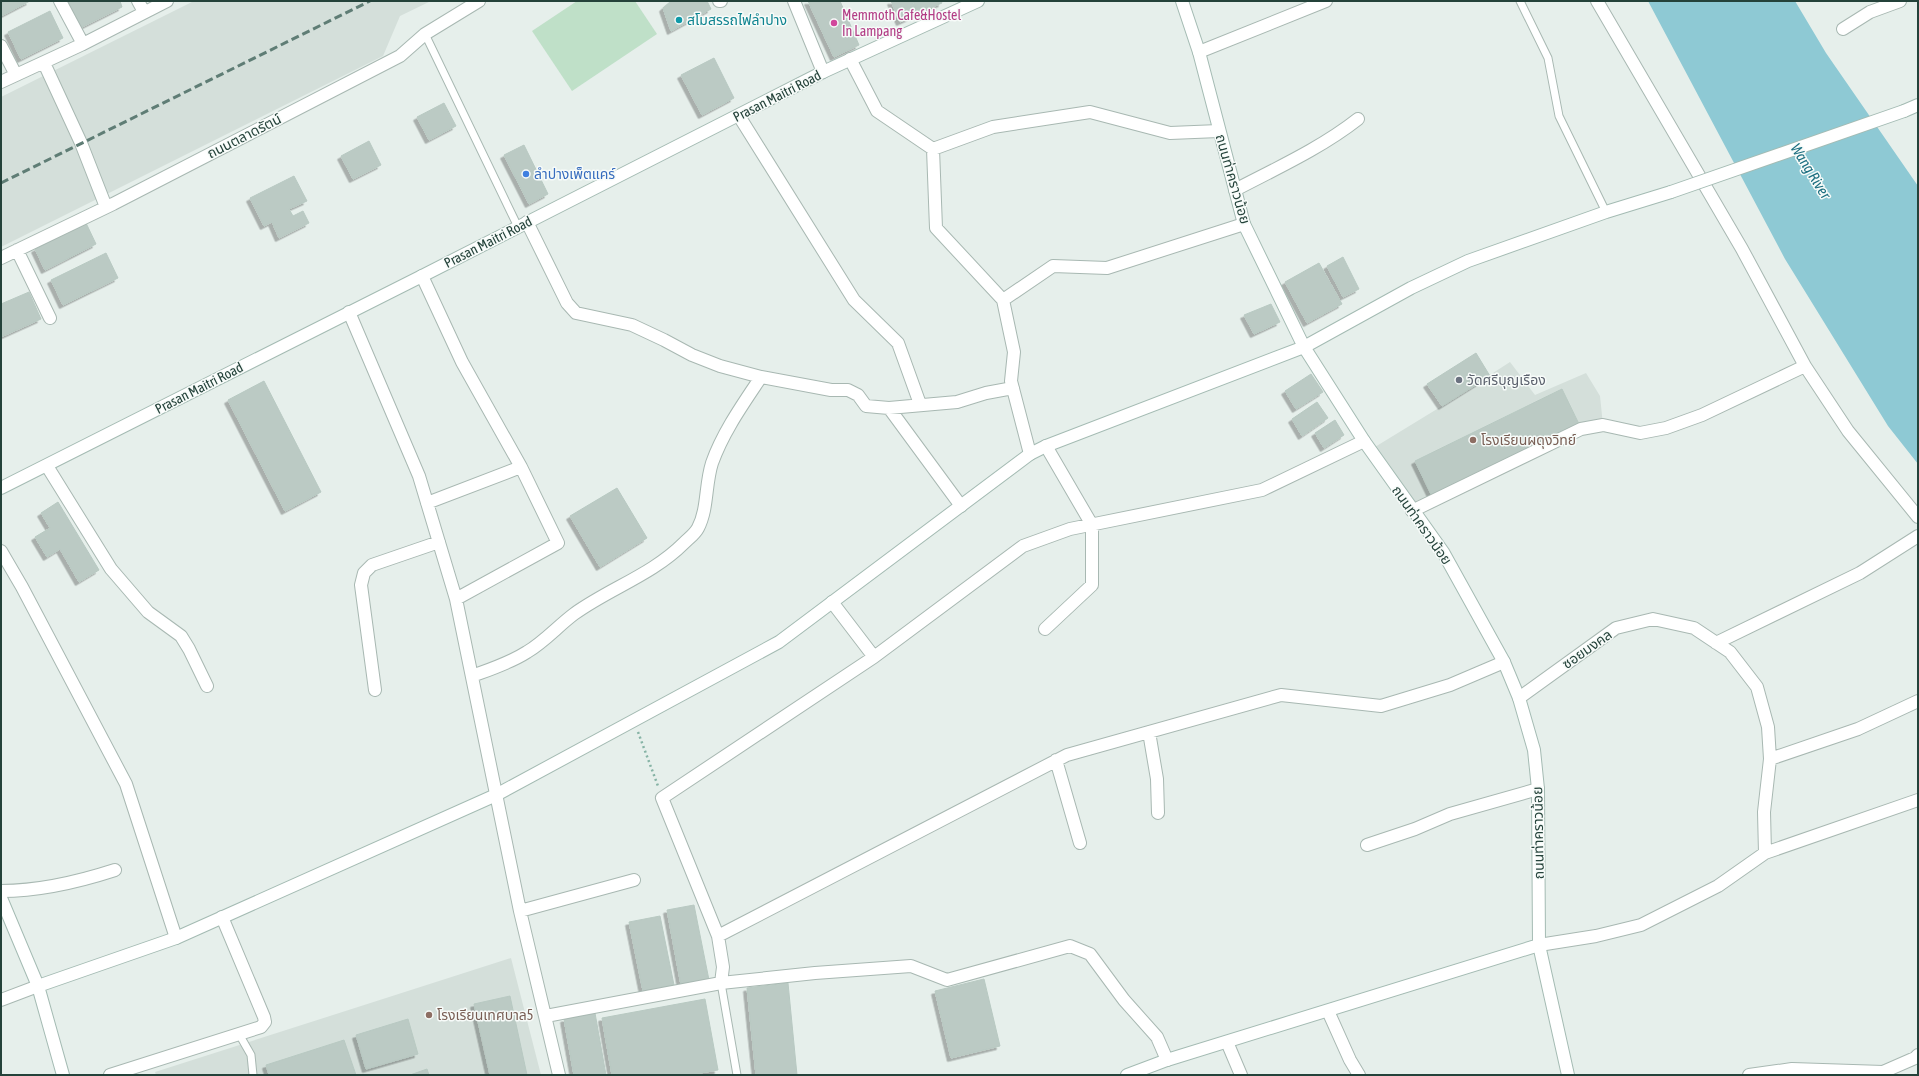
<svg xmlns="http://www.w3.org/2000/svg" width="1919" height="1076" viewBox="0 0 1919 1076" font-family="'Asap Condensed','Noto Sans Thai',sans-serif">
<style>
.built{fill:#d4dfda}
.green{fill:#bfe0c8}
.water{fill:#8ec9d4}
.building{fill:#bbcac4;stroke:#b8c9c2;filter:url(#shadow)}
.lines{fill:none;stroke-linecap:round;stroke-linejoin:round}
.lane-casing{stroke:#a8b8b2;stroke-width:9}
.street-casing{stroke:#a8b8b2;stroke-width:14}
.secondary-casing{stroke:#a4bbb3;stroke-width:14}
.path{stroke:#86b3a5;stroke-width:2.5;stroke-dasharray:2 3;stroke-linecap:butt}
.lane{stroke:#fff;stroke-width:7}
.street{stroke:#fff;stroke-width:12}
.secondary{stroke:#fff;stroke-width:12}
.rail{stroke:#5f7d75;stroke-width:3;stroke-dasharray:8 4;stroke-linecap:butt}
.secondary-bridge-casing{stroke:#a4bbb3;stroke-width:14;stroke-linecap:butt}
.secondary-bridge{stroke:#fff;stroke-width:12}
.culture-dot{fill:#0f9aa8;stroke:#f7fbf9;stroke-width:1.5}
.hotel-dot{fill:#d1479c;stroke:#f7fbf9;stroke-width:1.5}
.shop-dot{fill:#3f7fe0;stroke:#f7fbf9;stroke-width:1.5}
.worship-dot{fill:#6b7280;stroke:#f7fbf9;stroke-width:1.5}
.education-dot{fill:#8d6e63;stroke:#f7fbf9;stroke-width:1.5}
.labels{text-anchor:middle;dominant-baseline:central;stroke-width:3;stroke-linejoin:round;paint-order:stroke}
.hotel-label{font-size:14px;fill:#b23c85;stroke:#f7fbf9;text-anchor:start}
.culture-label{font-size:14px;fill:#0d838f;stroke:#f7fbf9;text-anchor:start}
.street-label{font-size:14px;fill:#24423a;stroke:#f7fbf9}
.shop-label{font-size:14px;fill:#366cbe;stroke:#f7fbf9;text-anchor:start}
.worship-label{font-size:14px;fill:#5b616d;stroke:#f7fbf9;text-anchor:start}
.education-label{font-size:14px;fill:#785e54;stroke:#f7fbf9;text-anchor:start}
.water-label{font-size:15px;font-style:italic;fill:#1c6f80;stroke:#f7fbf9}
</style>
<defs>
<filter id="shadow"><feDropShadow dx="-3.5" dy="3.5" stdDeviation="0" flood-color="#0004"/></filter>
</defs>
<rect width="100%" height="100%" fill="#e6efeb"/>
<path class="built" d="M 194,1 L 431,1 L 400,16 L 383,56 L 1,247 L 1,97 Z
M 1510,362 L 1535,395 L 1586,373 L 1600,396 L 1603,425 L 1412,511 L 1370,450 L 1442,406 Z
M 511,958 L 541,1075 L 156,1075 L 155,1072 Z"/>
<path class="green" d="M 577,1 L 635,1 L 657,34 L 572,91 L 532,31 Z"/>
<path class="water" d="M 1648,1 L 1795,1 L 1826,53 L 1918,186 L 1918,464 L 1888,426 L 1785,259 Z"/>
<path class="building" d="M 1,1 L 30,1 L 1,16 Z
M 67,1 L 120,1 L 122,7 L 80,28 Z
M 671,1 L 707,1 L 711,9 L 671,31 L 663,8 Z
M 808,1 L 840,1 L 859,45 L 834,57 Z
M 891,1 L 912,1 L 918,14 L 900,22 Z
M 913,1 L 941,1 L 942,3 L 918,13 Z
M 50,11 L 63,38 L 21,59 L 8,32 Z
M 714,58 L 734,98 L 702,115 L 681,75 Z
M 444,103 L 456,126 L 429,140 L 417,117 Z
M 369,141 L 381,165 L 353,179 L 341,156 Z
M 524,145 L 548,194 L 529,204 L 504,155 Z
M 294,176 L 307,201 L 289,209 L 293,216 L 303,211 L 309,223 L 279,238 L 272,222 L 264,226 L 250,198 Z
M 86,223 L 96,244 L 45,270 L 35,249 Z
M 106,253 L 118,278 L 63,305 L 51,280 Z
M 1343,257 L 1359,289 L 1343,297 L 1327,266 Z
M 1319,263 L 1342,304 L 1307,323 L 1285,282 Z
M 29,292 L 41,319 L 1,337 L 1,304 Z
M 1271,304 L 1280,322 L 1254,334 L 1244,315 Z
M 1476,353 L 1490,376 L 1442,406 L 1427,384 Z
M 1311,374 L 1323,392 L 1296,409 L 1285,391 Z
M 264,381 L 321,492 L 285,511 L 228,400 Z
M 1562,389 L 1579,424 L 1432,496 L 1415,461 Z
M 1317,402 L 1328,418 L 1302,436 L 1292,419 Z
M 1335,420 L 1344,435 L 1324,448 L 1315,433 Z
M 617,488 L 647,538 L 600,567 L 570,516 Z
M 58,502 L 99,570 L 79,582 L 60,549 L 47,557 L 35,537 L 50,528 L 41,513 Z
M 694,905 L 709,980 L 681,985 L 667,910 Z
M 660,916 L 674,985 L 643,991 L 629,922 Z
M 984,979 L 1000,1046 L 951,1058 L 935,991 Z
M 788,983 L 797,1075 L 756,1075 L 747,988 Z
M 510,996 L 527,1075 L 490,1075 L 474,1004 Z
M 705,999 L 718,1070 L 688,1075 L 612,1075 L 602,1018 Z
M 595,1013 L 606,1075 L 574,1075 L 564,1019 Z
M 408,1019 L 418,1054 L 366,1069 L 356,1035 Z
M 344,1040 L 356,1075 L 269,1075 L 266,1065 Z
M 427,1069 L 429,1075 L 410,1075 Z"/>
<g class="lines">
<g class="lane-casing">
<path id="lane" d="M 1520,1 L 1548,58 L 1559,116 L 1606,212
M 425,34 L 518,227
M 721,983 L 737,1075
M 239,1034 L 251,1055 L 253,1075"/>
</g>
<g class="street-casing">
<path id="street" d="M 60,1 L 83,44
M 138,1 L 144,12
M 719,1 L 721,1
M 794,1 L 823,72
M 1597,1 L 1742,249 L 1805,366 L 1848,431 L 1918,517
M 1843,29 L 1870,12 L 1900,1
M 1,46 L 16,75
M 1199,52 L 1326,1
M 850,59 L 877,111 L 933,149 L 993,127 L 1090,112 L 1170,133 L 1219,131
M 44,63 L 81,143 L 106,207
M 1,82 L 83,44 L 167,1
M 739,116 L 854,300 L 898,343 L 920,404
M 933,149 L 936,228 L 1003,300 L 1014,352 L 1011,381 L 1030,454
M 1235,190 C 1277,168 1321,148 1358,119
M 527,222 L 567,303 L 576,313 L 632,325 L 664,340 L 692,355 L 720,366 L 761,377 L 831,390 L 848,390 L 858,395 L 866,406 L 889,408 L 957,402 L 986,393 L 1013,388
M 17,250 L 50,318
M 1,258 L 113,204 L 400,56 L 425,34 L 479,1
M 422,276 L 462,362 L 521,467 L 558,543 L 456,599
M 1003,300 L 1053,266 L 1107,268 L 1244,224
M 349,312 L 419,476 L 456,599 L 520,911 L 559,1075
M 889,408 L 961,506
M 47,466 L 111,569 L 148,612 L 181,636 L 189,649 L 207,686
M 427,503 L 521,467
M 1412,511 L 1581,429 L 1603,425 L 1640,433 L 1666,428 L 1702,415 L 1805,366
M 1,551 L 22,587 L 126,784 L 176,938
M 832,602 L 874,657
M 1045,629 L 1092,585 L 1092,525 L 1046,446
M 1716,643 L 1860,573 L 1918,536
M 472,676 C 491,669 510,663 527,652 C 544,642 558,626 574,614 C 610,588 652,575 684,543 C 688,539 695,534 698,528 C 708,509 705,485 712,463 C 723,432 743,404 761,377
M 375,690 L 361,585 L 364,573 L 372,565 L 439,542
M 1519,698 L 1616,628 L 1653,619 L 1694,628 L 1730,652 L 1757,687 L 1768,727 L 1770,759 L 1764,812 L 1765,853
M 1149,732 L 1157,779 L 1158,813
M 1770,759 L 1858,729 L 1918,701
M 1056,760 L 1080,843
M 1367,845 L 1415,829 L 1450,814 L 1538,789
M 1,891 C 40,891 78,882 115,870
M 520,911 L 634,880
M 718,936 L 1067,755 L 1281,695 L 1381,706 L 1450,685 L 1504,662
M 1539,945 L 1596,936 L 1641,925 L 1718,886 L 1765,853 L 1918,800
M 721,983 L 723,967 L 718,936 L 662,798 L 874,657 L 1023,546 L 1070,529 L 1262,490 L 1364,441
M 1,1000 L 38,986
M 1328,1011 L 1350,1060 L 1359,1075
M 546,1016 L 721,983 L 815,973 L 911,966 L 947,980 L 1070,946 L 1090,954 L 1124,1000 L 1157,1037 L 1167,1060
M 1227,1042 L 1241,1075
M 110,1075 L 261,1027 L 265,1022 L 264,1017 L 222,917
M 1749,1075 L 1792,1069 L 1883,1072 L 1915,1058 L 1918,1055"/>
</g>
<g class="secondary-casing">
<path id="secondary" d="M 1182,1 L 1199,52 L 1244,224 L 1304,347 L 1364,441 L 1443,552 L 1504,662 L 1519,698 L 1534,750 L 1538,789 L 1539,945 L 1568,1075
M 1904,111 L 1918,105
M 1,488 L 422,276 L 823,72 L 978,1
M 1,898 L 38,986 L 63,1075
M 38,986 L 176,938 L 496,795 L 779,642 L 1030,454 L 1046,446 L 1304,347 L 1411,288 L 1468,261 L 1606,212 L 1671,192
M 1127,1075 L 1167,1060 L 1539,945"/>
</g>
<path class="path" d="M 638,732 L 658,786"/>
<use href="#lane" class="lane"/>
<use href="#street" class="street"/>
<use href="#secondary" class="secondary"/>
<path class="rail" d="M 1,183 L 370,1"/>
<g class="secondary-bridge-casing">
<path id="secondary-bridge" d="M 1671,192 L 1904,111"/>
</g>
<use href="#secondary-bridge" class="secondary-bridge"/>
</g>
<circle class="culture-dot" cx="679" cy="20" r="4"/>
<circle class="hotel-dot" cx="834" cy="23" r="4"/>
<circle class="shop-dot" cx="526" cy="174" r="4"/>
<circle class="worship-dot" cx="1459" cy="380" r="4"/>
<g class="education-dot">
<circle cx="1473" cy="440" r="4"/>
<circle cx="429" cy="1015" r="4"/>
</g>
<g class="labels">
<g class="hotel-label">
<text x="842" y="15">Memmoth Cafe&amp;Hostel<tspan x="842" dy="16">In Lampang</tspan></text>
</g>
<g class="culture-label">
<text x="687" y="20">สโมสรรถไฟลำปาง</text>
</g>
<g class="street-label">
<text transform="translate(777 96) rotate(-27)">Prasan Maitri Road</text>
<text transform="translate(244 136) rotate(-27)">ถนนตลาดรัตน์</text>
<text transform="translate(1233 179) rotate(74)">ถนนท่าคราวน้อย</text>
<text transform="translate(488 242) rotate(-27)">Prasan Maitri Road</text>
<text transform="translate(199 388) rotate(-27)">Prasan Maitri Road</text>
<text transform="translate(1422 525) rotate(55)">ถนนท่าคราวน้อย</text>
<text transform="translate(1587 649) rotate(-35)">ซอยมงคล</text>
<text transform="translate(1538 833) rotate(-91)">ถนนท่าคราวน้อย</text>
</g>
<g class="shop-label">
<text x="534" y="174">ลำปางเพ็ตแคร์</text>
</g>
<g class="worship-label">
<text x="1467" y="380">วัดศรีบุญเรือง</text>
</g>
<g class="education-label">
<text x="1481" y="440">โรงเรียนผดุงวิทย์</text>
<text x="437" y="1015">โรงเรียนเทศบาล5</text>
</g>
<g class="water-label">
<text transform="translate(1811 171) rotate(58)">Wang River</text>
</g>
</g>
<rect width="1919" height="1076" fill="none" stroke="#24423a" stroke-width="4"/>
</svg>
